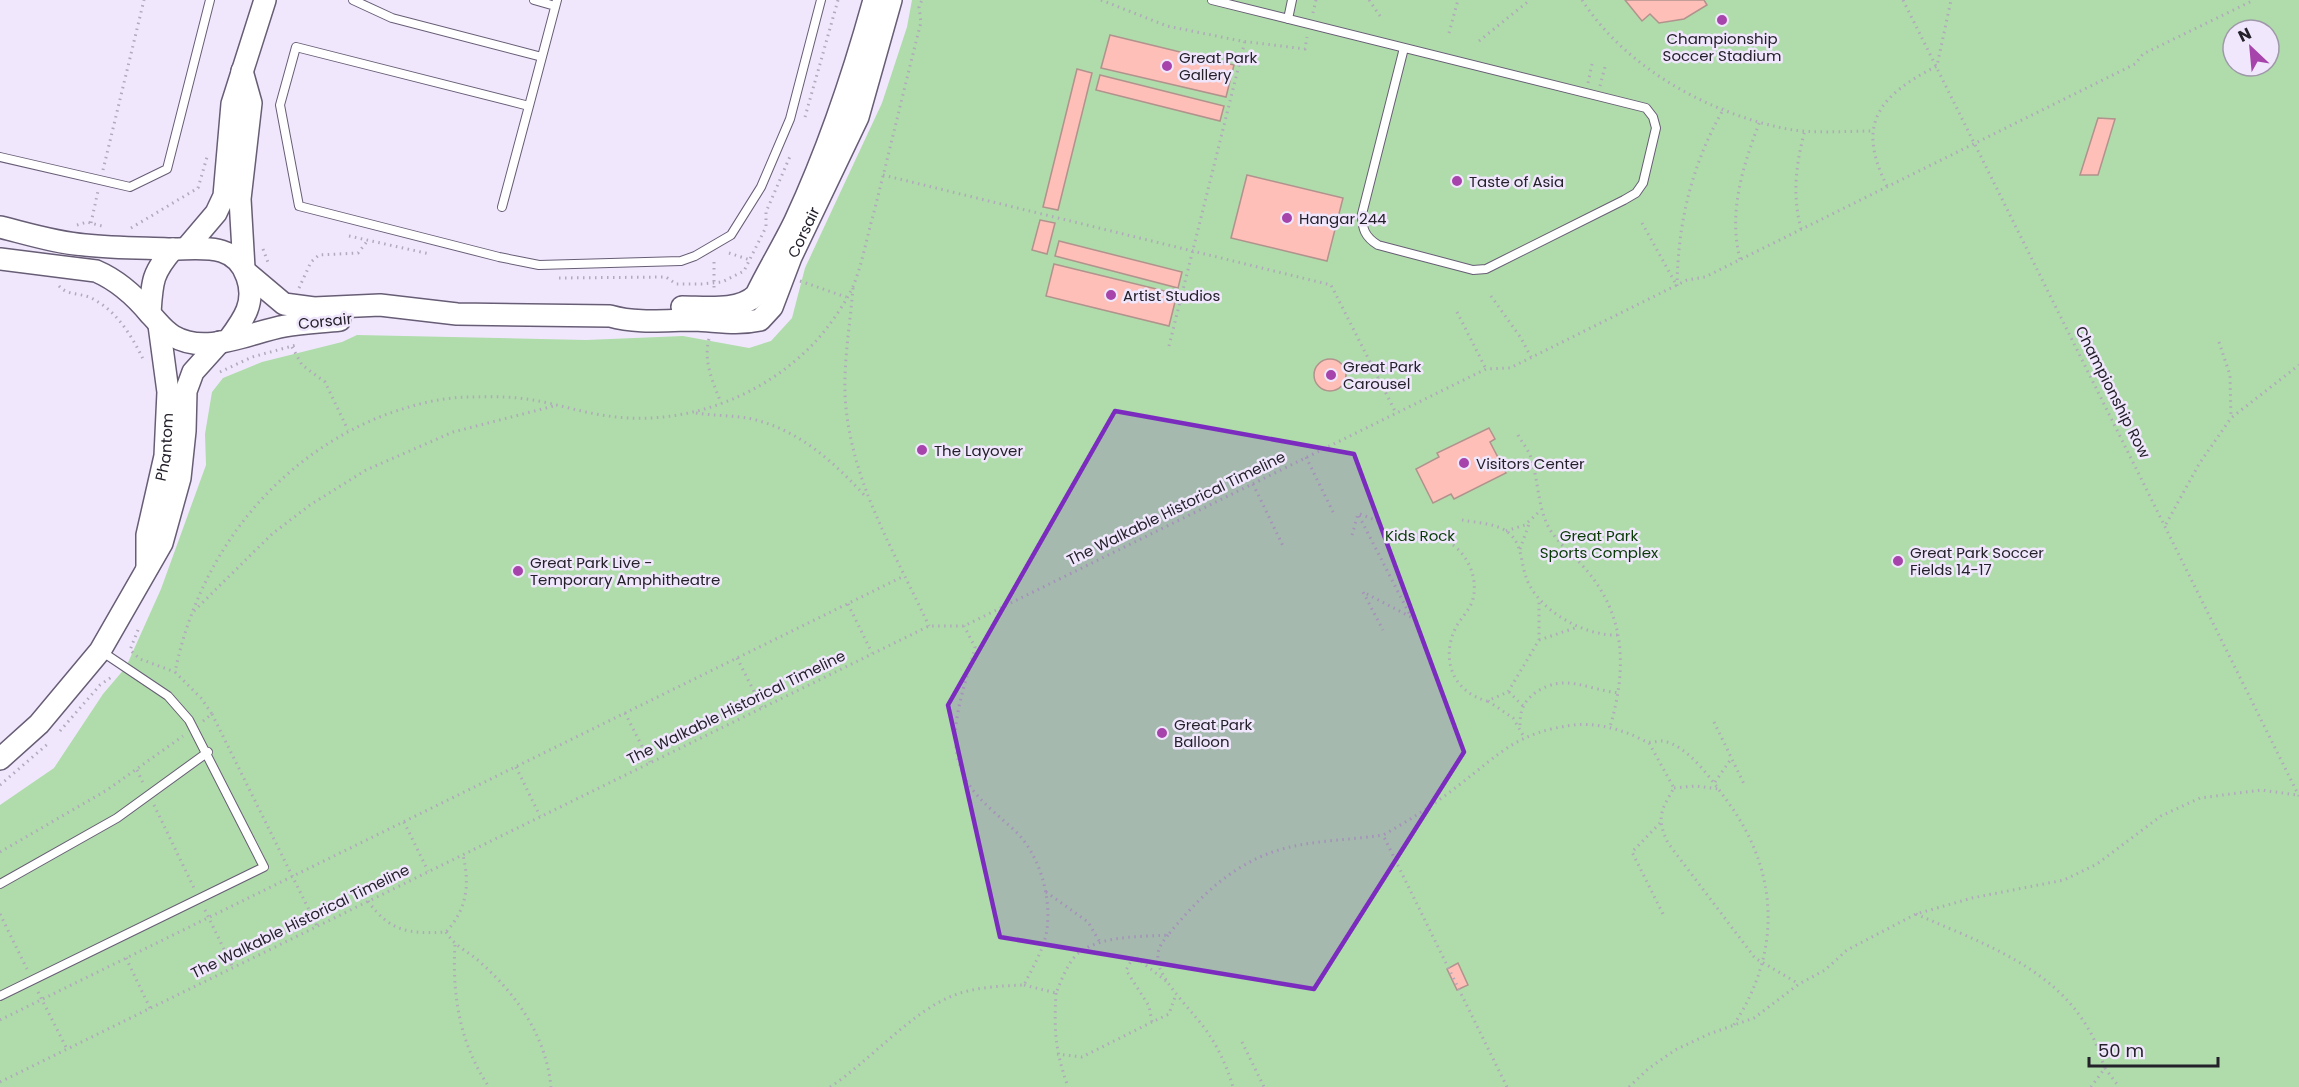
<svg xmlns="http://www.w3.org/2000/svg" width="2299" height="1087" viewBox="0 0 2299 1087" font-family="Poppins,sans-serif">
<style>
.green{fill:#afdcaa;fill-rule:evenodd}
.building{fill:#fdbfb7;stroke:#b1928d;stroke-width:1.5}
.lines{fill:none;stroke-linecap:round;stroke-linejoin:round}
.lane-casing{stroke:#675d75;stroke-width:10}
.secondary-casing{stroke:#675d75;stroke-width:24}
.path{stroke:#b1a9bc;stroke-width:3;stroke-dasharray:1.5 4.5;stroke-linecap:butt}
.lane{stroke:#fff;stroke-width:8}
.secondary{stroke:#fff;stroke-width:21}
.marked{fill:#7b2cbf;fill-opacity:0.2;stroke:#7b2cbf;stroke-width:4.5;stroke-linejoin:round}
.poi-dot{fill:#a644ab;stroke:#f0e7fd;stroke-width:2}
.labels{text-anchor:middle;dominant-baseline:central;stroke-width:5;stroke-linejoin:round;paint-order:stroke}
.poi-label{font-size:15px;fill:#25212b;stroke:#f0e7fd;text-anchor:start}
.street-label{font-size:15px;fill:#25212b;stroke:#f0e7fd}
.park-label{font-size:15px;fill:#073a04;stroke:#f0e7fd}
</style>
<rect width="100%" height="100%" fill="#f0e7fd"/>
<path class="green" d="M 912,0 L 2299,0 L 2299,1087 L 0,1087 L 0,805 L 54,768 L 103,694 L 126,667 L 161,589 L 206,465 L 205,434 L 212,392 L 223,378 L 262,362 L 342,342 L 357,335 L 586,340 L 683,336 L 749,348 L 771,341 L 792,318 L 805,268 L 882,103 L 907,27 ZM 2233,30 L 2269,30 L 2269,66 L 2233,66 Z"/>
<path class="building" d="M 1625,0 L 1704,0 L 1707,5 L 1684,19 L 1659,23 L 1650,14 L 1642,21 Z
M 1110,35 L 1234,65 L 1226,97 L 1101,68 Z
M 1077,69 L 1092,73 L 1058,210 L 1043,207 Z
M 1100,75 L 1224,106 L 1220,121 L 1096,90 Z
M 2098,118 L 2115,119 L 2098,175 L 2080,175 Z
M 1247,175 L 1343,198 L 1327,261 L 1231,238 Z
M 1040,220 L 1055,223 L 1047,254 L 1032,250 Z
M 1059,241 L 1182,272 L 1178,288 L 1055,256 Z
M 1054,264 L 1177,294 L 1169,326 L 1046,296 Z
M1314 375a16 16 0 1 1 32 0a16 16 0 1 1-32 0Z
M 1489,428 L 1495,439 L 1490,442 L 1506,473 L 1454,499 L 1451,494 L 1433,503 L 1416,469 L 1439,457 L 1437,453 Z
M 1458,963 L 1468,985 L 1457,990 L 1447,969 Z"/>
<g class="lines">
<g class="lane-casing">
<path id="lane" d="M 353,0 L 392,18 L 542,57
M 534,0 L 555,6
M 1212,0 L 1646,108 L 1653,117 L 1656,128 L 1643,183 L 1636,193 L 1624,200 L 1486,269 L 1473,270 L 1378,245 C 1365,237 1362,229 1362,214 L 1404,48
M 1288,19 L 1292,0
M 529,106 L 557,0
M 0,157 L 130,187 L 167,169 L 210,0
M 502,207 L 529,106 L 296,47 L 280,105 L 299,206 L 499,257 L 539,265 L 681,261 L 695,256 L 731,235 L 761,187 L 790,119 L 821,0
M 0,884 L 117,818 L 208,752
M 0,996 L 264,867 L 189,720 L 168,696 L 101,651"/>
</g>
<g class="secondary-casing">
<g id="secondary">
<path d="M 242,71 L 251,103 L 240,199 L 244,268"/>
<path d="M 0,227 C 28,234 57,243 85,245 C 113,248 141,248 168,249 C 197,250 235,240 247,277 C 256,302 244,319 229,339"/>
<path d="M 188,246 L 216,213 L 224,196 L 232,104 L 265,0"/>
<path d="M 0,259 L 96,271 C 117,280 136,297 150,314 C 158,322 163,330 173,336 C 207,356 250,332 285,326 C 303,323 322,322 340,320"/>
<path id="s1" d="M 246,272 L 284,304 L 314,308 L 380,305 L 457,314 L 610,316 C 638,324 666,320 695,320 C 718,321 737,325 760,320 L 772,307 L 791,257 L 858,117 L 891,0"/>
<path d="M 682,307 C 705,307 739,312 756,295 C 768,270 783,246 795,221 C 828,150 853,76 874,0"/>
<path d="M 150,313 C 152,282 152,273 173,249"/>
<path id="s2" d="M 147,568 L 147,535 L 165,456 L 168,392 L 159,325"/>
<path d="M 0,759 L 39,724 L 100,651 L 162,543 L 180,478 L 185,431 L 186,391 L 193,372 L 220,342"/>
</g>
</g>
<path class="path" d="M 1101,0 L 1167,26 L 1241,41 L 1305,49 L 1307,37
M 1369,0 L 1380,16
M 1582,0 C 1626,68 1708,113 1787,129 C 1814,134 1846,131 1874,131
M 1903,0 L 2299,796
M 1313,13 L 1316,0
M 1449,33 L 1458,0
M 1479,41 L 1530,0
M 1588,83 L 1592,64
M 1600,86 L 1605,67
M 805,117 L 838,0
M 103,170 L 144,0
M 883,175 L 1331,285 L 1396,413
M 1887,186 C 1855,123 1880,95 1937,66 L 1951,0
M 91,223 L 98,191
M 1642,223 L 1676,284
M 77,225 L 87,222 L 102,226
M 131,228 L 198,188 L 207,157
M 1801,229 C 1792,194 1796,164 1805,130
M 349,236 L 430,254
M 263,249 L 269,265
M 729,253 L 750,260
M 1740,259 C 1728,212 1743,165 1760,121
M 714,262 L 714,291
M 559,278 L 666,277 L 676,284 L 701,284 L 722,282 L 744,271 L 766,227 L 766,212 L 791,154
M 800,281 L 846,297
M 59,286 C 67,295 78,293 89,297 C 116,309 132,336 144,361
M 1677,286 C 1678,221 1692,164 1724,108
M 299,288 L 311,262 L 319,255 L 358,253 L 368,240
M 853,288 C 850,327 842,369 846,408 C 854,487 896,555 929,626
M 1491,296 L 1521,338 L 1531,357
M 1457,312 L 1486,369
M 709,339 C 703,362 713,382 721,403
M 2219,342 L 2230,375 L 2231,418
M 1169,346 L 1245,41
M 292,347 L 302,365 L 325,382 L 348,430
M 220,372 L 252,357 L 296,345
M 696,413 C 714,416 733,415 752,419 C 799,430 834,462 866,497
M 1518,435 C 1522,443 1528,448 1531,458 C 1539,482 1537,505 1549,528 C 1559,545 1576,557 1588,572 C 1627,619 1626,672 1610,727
M 1306,457 L 1334,514
M 1253,484 L 1283,546
M 1360,514 L 1380,522
M 1462,520 C 1477,523 1498,523 1510,534 C 1522,545 1521,563 1526,577 C 1537,610 1585,637 1619,635
M 2166,524 L 2199,464 L 2231,418 L 2299,365
M 1506,531 L 1525,525 L 1541,510
M 1352,535 L 1358,514 L 1411,617 L 1363,592 L 1383,630
M 1453,545 C 1469,557 1478,579 1473,599 C 1470,610 1461,618 1456,627 C 1440,659 1453,692 1487,701 L 1508,692 L 1539,640 L 1539,600
M 1520,549 L 1529,524
M 848,604 L 872,653
M 194,611 L 272,534 L 310,505 L 366,470 L 453,432 L 554,406
M 138,630 L 130,650 L 140,659 L 175,672
M 1539,640 L 1578,627
M 737,658 L 762,707
M 1509,692 L 1523,706
M 1488,701 L 1513,718 L 1524,737
M 625,713 L 650,762
M 212,714 L 317,926
M 203,721 L 212,714 L 201,698 L 175,672 C 198,559 270,463 377,418 C 405,407 436,398 466,397 C 483,397 501,396 518,398 C 549,401 578,412 608,416 C 684,427 764,397 816,341 C 828,328 848,300 854,284 C 863,261 867,236 874,212 C 890,149 905,85 921,22 L 919,7 L 922,0
M 1714,722 L 1745,786
M 1520,725 C 1520,711 1523,702 1535,693 C 1565,672 1587,690 1620,693
M 60,731 L 100,685 L 113,676
M 1649,743 L 1674,788 C 1661,810 1656,818 1668,843 L 1755,958 L 1799,984
M 516,767 L 540,816
M 137,770 L 144,785
M 1715,782 L 1731,759
M 0,785 L 50,742
M 1674,788 L 1695,786 L 1719,789
M 154,805 L 194,888
M 404,822 L 428,871
M 1660,823 L 1632,852 L 1663,914
M 0,852 L 107,790 L 183,736
M 1046,892 L 1088,922 L 1101,944
M 368,901 C 390,932 409,934 446,932 C 467,909 470,885 463,855
M 205,910 L 233,968
M 0,914 L 27,969
M 1916,914 C 1979,942 2053,966 2089,1030 C 2096,1041 2100,1056 2105,1068 L 2091,1087
M 446,932 C 455,947 468,951 480,962 C 517,995 546,1036 551,1087
M 1168,935 C 1162,943 1157,948 1158,960 C 1159,981 1198,1016 1210,1036 C 1220,1051 1228,1070 1233,1087
M 455,945 C 452,996 460,1044 489,1087
M 126,958 L 150,1008
M 1166,981 L 1134,956 L 1126,970 L 1149,1006 L 1152,1022 L 1169,1014 L 1176,994
M 1024,985 L 1056,993 C 1062,979 1068,961 1080,952 C 1104,935 1140,937 1168,935 C 1200,896 1235,861 1286,848 C 1317,840 1351,840 1383,835
M 38,992 L 67,1049
M 1056,993 C 1054,1032 1055,1049 1068,1087
M 0,1020 L 904,576
M 1242,1042 L 1264,1087
M 1057,1054 L 1082,1057 L 1152,1022
M 2105,1068 L 2119,1087
M 0,1082 L 929,626 L 964,626 L 1486,369 L 1510,368 L 1687,280 L 1705,277 L 2135,64 L 2143,54 L 2254,0
M 830,1087 C 870,1061 910,1013 952,996 C 974,987 1000,986 1024,985 C 1032,969 1042,952 1046,935 C 1053,900 1040,853 1013,829 C 988,806 964,790 957,755 C 950,721 967,680 975,647 L 964,626
M 1507,1087 L 1383,835 C 1410,820 1435,804 1459,785 C 1501,753 1517,732 1574,725 C 1592,723 1611,727 1627,733 C 1634,735 1641,740 1648,742 C 1652,743 1657,741 1662,741 C 1687,744 1711,779 1725,798 C 1779,869 1783,951 1733,1026
M 1629,1087 L 1648,1069 L 1675,1050 L 1709,1034 L 1754,1018 L 1799,984 L 1825,970 L 1847,950 L 1916,914 L 1972,898 L 2064,880 L 2097,864 L 2161,816 L 2200,798 L 2261,790 L 2297,795"/>
<use href="#lane" class="lane"/>
<use href="#secondary" class="secondary"/>
</g>
<path class="marked" d="M 1115,411 L 1354,454 L 1464,752 L 1314,989 L 1000,937 L 948,705 Z"/>
<g class="poi-dot">
<circle cx="1722" cy="20" r="6"/>
<circle cx="1167" cy="66" r="6"/>
<circle cx="1457" cy="181" r="6"/>
<circle cx="1287" cy="218" r="6"/>
<circle cx="1111" cy="295" r="6"/>
<circle cx="1331" cy="375" r="6"/>
<circle cx="922" cy="450" r="6"/>
<circle cx="1464" cy="463" r="6"/>
<circle cx="1898" cy="561" r="6"/>
<circle cx="518" cy="571" r="6"/>
<circle cx="1162" cy="733" r="6"/>
</g>
<g class="labels">
<g class="poi-label">
<text x="1722" y="38" text-anchor="middle">Championship<tspan x="1722" dy="17">Soccer Stadium</tspan></text>
<text x="1179" y="57">Great Park<tspan x="1179" dy="17">Gallery</tspan></text>
<text x="1469" y="181">Taste of Asia</text>
<text x="1299" y="218">Hangar 244</text>
<text x="1123" y="295">Artist Studios</text>
<text x="1343" y="366">Great Park<tspan x="1343" dy="17">Carousel</tspan></text>
<text x="934" y="450">The Layover</text>
<text x="1476" y="463">Visitors Center</text>
<text x="1910" y="552">Great Park Soccer<tspan x="1910" dy="17">Fields 14-17</tspan></text>
<text x="530" y="562">Great Park Live -<tspan x="530" dy="17">Temporary Amphitheatre</tspan></text>
<text x="1174" y="724">Great Park<tspan x="1174" dy="17">Balloon</tspan></text>
</g>
<g class="street-label">
<text stroke="none"><textPath href="#s1" startOffset="626">Corsair</textPath></text>
<text transform="translate(325 321) rotate(-6)">Corsair</text>
<text transform="translate(2113 392) rotate(63)">Championship Row</text>
<text stroke="none"><textPath href="#s2" startOffset="123">Phantom</textPath></text>
<text transform="translate(1176 508) rotate(-26)">The Walkable Historical Timeline</text>
<text transform="translate(736 707) rotate(-26)">The Walkable Historical Timeline</text>
<text transform="translate(300 921) rotate(-26)">The Walkable Historical Timeline</text>
</g>
<g class="park-label">
<text x="1420" y="535">Kids Rock</text>
<text x="1599" y="535">Great Park<tspan x="1599" dy="17">Sports Complex</tspan></text>
</g>
</g>
<g transform="translate(2251 48) rotate(334)"><circle r="28" fill="#f0e7fd" stroke="#9f98a9" stroke-width="1.5"/>
<path d="M0-4.5L10 22L0 15L-10 22Z" fill="#a644ab"/>
<text y="-9" font-size="16" font-weight="bold" text-anchor="middle" fill="#25212b">N</text>
</g>
<path d="M2089 1057v9h129v-9" fill="none" stroke="#25212b" stroke-width="3"/>
<text x="2098" y="1057" font-size="18" fill="#25212b" stroke="#f0e7fd" stroke-width="4.5" paint-order="stroke">50 m</text>
</svg>
